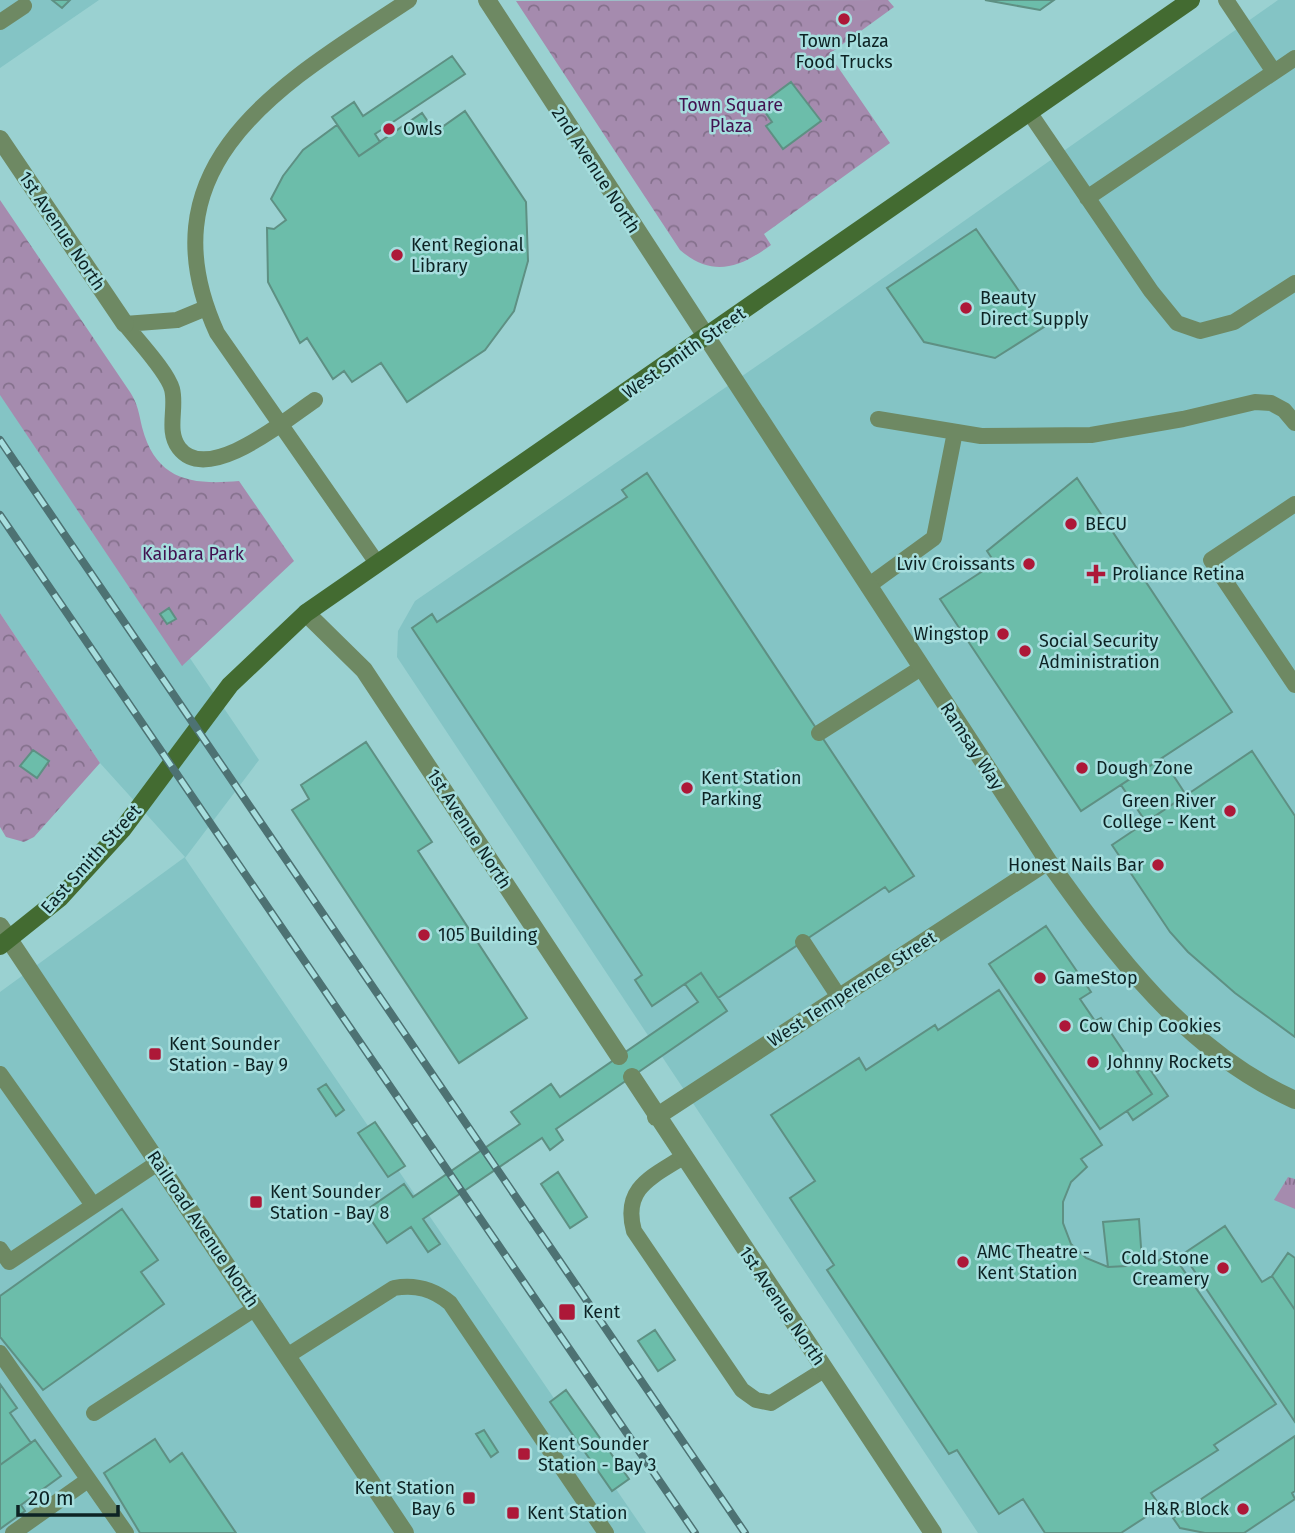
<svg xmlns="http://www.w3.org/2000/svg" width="1295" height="1533" viewBox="0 0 1295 1533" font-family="'Fira Sans',sans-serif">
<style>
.built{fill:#84c4c5}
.grass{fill:url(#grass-tufts)}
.park{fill:url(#park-crowns)}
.building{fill:#6cbdaa;stroke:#5e9083;stroke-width:2}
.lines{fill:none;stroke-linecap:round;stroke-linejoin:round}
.service{stroke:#6e8963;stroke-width:16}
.minor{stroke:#6e8963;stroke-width:18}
.secondary{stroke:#436b31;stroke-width:18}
.rail-casing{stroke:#4d7273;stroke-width:8}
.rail{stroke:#a6dede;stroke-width:5;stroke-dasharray:16;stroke-linecap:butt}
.poi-dot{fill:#ad1838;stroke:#a6dede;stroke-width:2.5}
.labels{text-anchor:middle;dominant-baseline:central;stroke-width:5;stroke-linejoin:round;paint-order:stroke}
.poi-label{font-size:18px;fill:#0d2324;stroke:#a6dede;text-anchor:start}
.park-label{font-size:18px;fill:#421250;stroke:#a6dede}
.street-label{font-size:18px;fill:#0d2324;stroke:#a6dede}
</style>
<defs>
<pattern id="grass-tufts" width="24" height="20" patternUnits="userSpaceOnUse" patternTransform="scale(1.75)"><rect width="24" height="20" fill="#a58bae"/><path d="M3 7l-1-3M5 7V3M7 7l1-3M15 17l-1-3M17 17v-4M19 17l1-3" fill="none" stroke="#85718d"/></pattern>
<pattern id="park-crowns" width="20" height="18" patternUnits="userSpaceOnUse" patternTransform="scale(1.75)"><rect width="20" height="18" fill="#a58bae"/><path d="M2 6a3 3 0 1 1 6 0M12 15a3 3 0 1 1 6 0" fill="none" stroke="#85718d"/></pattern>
</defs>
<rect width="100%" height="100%" fill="#9ad1d1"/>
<path class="built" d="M 0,0 L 99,0 L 0,68 Z
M 1278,0 L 1295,0 L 1295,1533 L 978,1533 L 397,657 L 398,631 L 415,601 L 815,326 Z
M 0,378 L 259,760 L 185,858 L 646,1533 L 0,1533 L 0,992 L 185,857 L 100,763 L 0,613 Z"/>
<path class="grass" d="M 1288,1177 L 1295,1179 L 1295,1209 L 1274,1200 Z"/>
<path class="park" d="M 888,0 L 894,7 L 829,54 L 890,143 L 764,234 L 771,245 C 739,268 713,278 680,250 L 516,1 Z
M 0,200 L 130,392 C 138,404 139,414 142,427 C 156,481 192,485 239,481 L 294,561 L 182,666 L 0,395 Z
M 0,613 L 100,763 L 34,837 L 24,842 L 6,837 L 0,827 Z"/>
<path class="building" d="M 52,0 L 70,0 L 62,8 Z
M 985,0 L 1054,0 L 1040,10 Z
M 452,56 L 465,74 L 375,134 L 380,142 L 359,156 L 332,117 L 354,102 L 363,116 Z
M 791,82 L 821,121 L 783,149 L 766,126 L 772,122 L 760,105 Z
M 465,111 L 526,202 L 528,261 L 514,311 L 485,350 L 407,402 L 381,363 L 352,382 L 344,371 L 333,379 L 307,338 L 300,343 L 268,282 L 267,228 L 274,229 L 286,220 L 271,199 L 283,176 L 303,150 L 337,125 L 359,156 L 422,113 L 435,132 Z
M 976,229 L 1044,327 L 995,358 L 924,342 L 887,288 Z
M 647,473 L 914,876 L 889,892 L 885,887 L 718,998 L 701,973 L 652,1006 L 635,980 L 642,975 L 412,628 L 432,614 L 437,622 L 627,497 L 622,490 Z
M 1077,478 L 1232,712 L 1081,811 L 940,599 L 995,563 L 987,551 Z
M 169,608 L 176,619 L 167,624 L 160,614 Z
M 366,742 L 432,842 L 418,851 L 527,1018 L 459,1063 L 292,810 L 309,799 L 301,785 Z
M 33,750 L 49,761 L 37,778 L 20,766 Z
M 1252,751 L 1295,816 L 1295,1037 L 1235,993 L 1188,952 L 1170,932 L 1112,845 Z
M 1162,758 L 1186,795 L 1146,822 L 1121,785 Z
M 1046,926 L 1091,992 L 1080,999 L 1095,1021 L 1101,1018 L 1152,1094 L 1100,1129 L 989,964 Z
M 701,973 L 727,1011 L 556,1129 L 563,1140 L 550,1150 L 542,1138 L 423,1219 L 440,1244 L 428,1252 L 411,1227 L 387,1243 L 365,1211 L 404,1184 L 413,1197 L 520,1124 L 511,1112 L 551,1084 L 560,1097 L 698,1002 L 685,984 Z
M 999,990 L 1102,1145 L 1081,1159 L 1087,1167 L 1071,1182 L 1063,1202 L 1063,1223 L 1071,1244 L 1086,1258 L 1108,1267 L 1127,1266 L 1147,1258 L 1152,1265 L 1171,1252 L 1276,1404 L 1214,1445 L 1218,1450 L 1151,1493 L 1161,1507 L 1121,1533 L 1045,1533 L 1023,1499 L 999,1514 L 957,1450 L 949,1454 L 827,1270 L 834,1265 L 790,1198 L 815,1181 L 771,1115 L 859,1058 L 866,1070 L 935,1025 L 938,1030 Z
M 1147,1065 L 1168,1096 L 1133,1120 L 1127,1111 L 1152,1094 L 1137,1072 Z
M 326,1084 L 344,1110 L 336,1116 L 318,1089 Z
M 375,1122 L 405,1166 L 388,1177 L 358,1133 Z
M 558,1172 L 587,1217 L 570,1228 L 541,1184 Z
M 122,1209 L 158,1260 L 141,1272 L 164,1304 L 43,1390 L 0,1337 L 0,1296 Z
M 1139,1219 L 1142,1261 L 1127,1266 L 1108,1267 L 1103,1222 Z
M 1225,1226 L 1262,1282 L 1272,1276 L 1295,1310 L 1295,1422 L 1183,1254 Z
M 1288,1253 L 1295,1258 L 1295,1310 L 1272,1276 Z
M 655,1330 L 675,1360 L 658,1371 L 638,1341 Z
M 0,1384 L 17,1408 L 10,1413 L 31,1443 L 0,1465 Z
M 566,1390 L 629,1479 L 612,1491 L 550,1402 Z
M 484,1430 L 498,1452 L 491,1457 L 476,1434 Z
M 1295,1436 L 1295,1491 L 1292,1493 L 1295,1499 L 1244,1533 L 1205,1533 L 1180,1528 L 1173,1518 Z
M 155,1439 L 170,1462 L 182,1453 L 236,1533 L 140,1533 L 104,1473 Z
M 35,1440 L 61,1476 L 21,1505 L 25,1511 L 0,1529 L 0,1465 Z"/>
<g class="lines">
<path class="service" d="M 1226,0 L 1274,72
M 0,22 L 24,6
M 1029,112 L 1151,291 L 1177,323 L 1200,331 L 1234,322 L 1295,283
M 1087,198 L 1295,58
M 206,308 L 177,320 L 125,324 C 137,340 167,371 172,389 C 177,408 166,431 179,448 C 208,486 288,418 315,400
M 878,419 L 981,436 L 1091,435 L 1183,419 L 1255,402 L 1271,403 L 1284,410 L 1295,423
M 1295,504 L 1211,560 L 1295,685
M 377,563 L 217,333 C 139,161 287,81 409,0
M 868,586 L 934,538 L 955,432
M 819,733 L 921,668
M 803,942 L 839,997
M 0,1074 L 93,1205
M 683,1157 C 652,1177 622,1188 634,1231 L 742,1390 L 756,1400 L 771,1403 L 824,1370
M 0,1249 L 9,1262 L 159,1162
M 0,1353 L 126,1533
M 287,1356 L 394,1288 C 416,1284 433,1289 450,1303 L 606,1533
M 94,1413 L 256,1308
M 13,1533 L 88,1480"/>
<path class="minor" d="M 487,0 L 1048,861 C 1115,955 1186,1051 1295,1100
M 0,139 L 125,324
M 306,613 L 364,670 L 619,1056
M 0,926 L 405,1533
M 632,1077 L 933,1533
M 656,1117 L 1048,861"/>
<path class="secondary" d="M 0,946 L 60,898 L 122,830 L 230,685 L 306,613 L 1191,0"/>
<g class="rail-casing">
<path id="rail" d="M 0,440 L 745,1533
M 0,515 L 695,1533"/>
</g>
<use href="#rail" class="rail"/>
</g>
<g class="poi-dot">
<circle cx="844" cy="19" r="7"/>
<circle cx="389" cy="129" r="7"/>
<circle cx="397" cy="255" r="7"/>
<circle cx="966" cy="308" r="7"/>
<circle cx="1071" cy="524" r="7"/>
<circle cx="1029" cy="564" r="7"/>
<path d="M1092.5 563.5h7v7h7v7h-7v7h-7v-7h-7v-7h7z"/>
<circle cx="1003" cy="634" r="7"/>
<circle cx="1025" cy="651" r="7"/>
<circle cx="1082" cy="768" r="7"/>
<circle cx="687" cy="788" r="7"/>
<circle cx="1230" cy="811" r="7"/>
<circle cx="1158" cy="865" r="7"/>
<circle cx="424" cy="935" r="7"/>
<circle cx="1040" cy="978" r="7"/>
<circle cx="1065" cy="1026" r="7"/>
<rect x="148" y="1047" width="14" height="14" rx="3.5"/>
<circle cx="1093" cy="1062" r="7"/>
<rect x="249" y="1195" width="14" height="14" rx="3.5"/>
<circle cx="963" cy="1262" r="7"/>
<circle cx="1223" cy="1268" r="7"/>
<rect x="558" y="1303" width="18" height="18" rx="3.5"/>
<rect x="517" y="1447" width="14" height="14" rx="3.5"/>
<rect x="462" y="1491" width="14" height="14" rx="3.5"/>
<circle cx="1243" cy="1509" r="7"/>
<rect x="506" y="1506" width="14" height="14" rx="3.5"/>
</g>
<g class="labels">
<g class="poi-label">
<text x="844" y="41" text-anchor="middle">Town Plaza<tspan x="844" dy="21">Food Trucks</tspan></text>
<text x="403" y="129">Owls</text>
<text x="411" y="245">Kent Regional<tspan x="411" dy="21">Library</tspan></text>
<text x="980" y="298">Beauty<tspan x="980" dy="21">Direct Supply</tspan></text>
<text x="1085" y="524">BECU</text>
<text x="1015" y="564" text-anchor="end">Lviv Croissants</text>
<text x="1112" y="574">Proliance Retina</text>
<text x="989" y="634" text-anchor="end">Wingstop</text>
<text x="1039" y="641">Social Security<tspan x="1039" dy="21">Administration</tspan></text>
<text x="1096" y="768">Dough Zone</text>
<text x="701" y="778">Kent Station<tspan x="701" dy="21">Parking</tspan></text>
<text x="1216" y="801" text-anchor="end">Green River<tspan x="1216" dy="21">College - Kent</tspan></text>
<text x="1144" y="865" text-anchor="end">Honest Nails Bar</text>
<text x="438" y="935">105 Building</text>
<text x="1054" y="978">GameStop</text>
<text x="1079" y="1026">Cow Chip Cookies</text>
<text x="169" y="1044">Kent Sounder<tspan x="169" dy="21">Station - Bay 9</tspan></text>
<text x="1107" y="1062">Johnny Rockets</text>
<text x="270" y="1192">Kent Sounder<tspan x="270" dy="21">Station - Bay 8</tspan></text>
<text x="977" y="1252">AMC Theatre -<tspan x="977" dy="21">Kent Station</tspan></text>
<text x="1209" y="1258" text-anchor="end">Cold Stone<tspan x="1209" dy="21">Creamery</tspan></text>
<text x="583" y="1312">Kent</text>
<text x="538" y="1444">Kent Sounder<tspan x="538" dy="21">Station - Bay 3</tspan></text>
<text x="455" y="1488" text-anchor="end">Kent Station<tspan x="455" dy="21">Bay 6</tspan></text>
<text x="1229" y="1509" text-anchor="end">H&amp;R Block</text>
<text x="527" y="1513">Kent Station</text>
</g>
<g class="park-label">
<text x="731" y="105">Town Square<tspan x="731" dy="21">Plaza</tspan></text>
<text x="193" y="554">Kaibara Park</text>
</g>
<g class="street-label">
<text transform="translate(596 170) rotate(57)">2nd Avenue North</text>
<text transform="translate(62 231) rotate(56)">1st Avenue North</text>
<text transform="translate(684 353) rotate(-35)">West Smith Street</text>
<text transform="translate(972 746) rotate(57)">Ramsay Way</text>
<text transform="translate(469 829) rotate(57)">1st Avenue North</text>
<text transform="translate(91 859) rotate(-48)">East Smith Street</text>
<text transform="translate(852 989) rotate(-33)">West Temperence Street</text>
<text transform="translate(203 1229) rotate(56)">Railroad Avenue North</text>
<text transform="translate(782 1306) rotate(56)">1st Avenue North</text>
</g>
</g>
<path d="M18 1505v10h100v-10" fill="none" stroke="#0d2324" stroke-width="3.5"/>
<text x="28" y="1505" font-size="21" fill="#0d2324" stroke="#a6dede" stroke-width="5" paint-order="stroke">20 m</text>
</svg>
